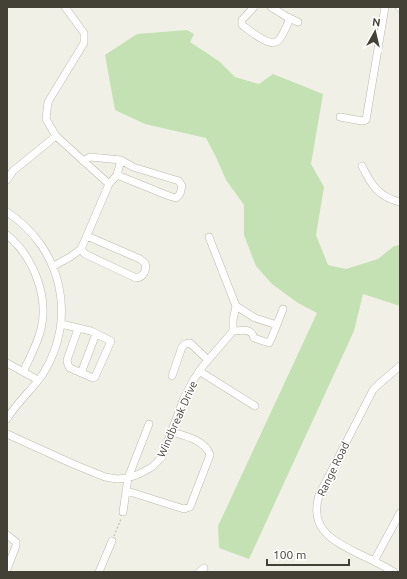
<svg xmlns="http://www.w3.org/2000/svg" width="407" height="579" viewBox="0 0 407 579" font-family="Ubuntu,sans-serif">
<style>
.green{fill:#c3e1b3}
.lines{fill:none;stroke-linecap:round;stroke-linejoin:round}
.minor-casing{stroke:#bbb9aa;stroke-width:8}
.path{stroke:#bcb79d;stroke-width:1;stroke-dasharray:2 2;stroke-linecap:butt}
.minor{stroke:#fff;stroke-width:7}
.labels{text-anchor:middle;dominant-baseline:central;stroke-width:3;stroke-linejoin:round;paint-order:stroke}
.street-label{font-size:11px;fill:#434036;stroke:#fff}
</style>
<rect width="100%" height="100%" fill="#f1f0e6"/>
<path class="green" d="M 187,30 L 194,34 L 190,42 L 220,62 L 235,77 L 259,84 L 273,74 L 323,94 L 311,164 L 324,187 L 316,235 L 328,265 L 346,269 L 378,259 L 394,246 L 400,245 L 400,306 L 363,294 L 354,331 L 249,559 L 219,548 L 218,526 L 317,313 L 298,303 L 272,284 L 256,266 L 244,235 L 244,205 L 226,180 L 216,157 L 206,138 L 145,124 L 115,110 L 105,55 L 137,34 Z"/>
<g class="lines">
<g class="minor-casing">
<path id="minor" d="M 254,7 L 242,20 L 242,25 C 249,30 270,48 278,41 C 283,36 287,25 290,18
M 271,7 L 287,17 L 298,22
M 399,7 L 400,8
M 340,117 L 362,121 L 366,120 L 385,7
M 83,161 L 90,157 L 121,160 L 133,167 L 179,181 L 182,186 L 180,194 L 176,198 L 169,196 L 117,175
M 362,166 C 371,185 379,197 400,202
M 7,180 L 13,171 L 56,136
M 109,184 L 117,175 L 121,160
M 7,212 C 62,248 78,318 43,374 C 32,390 17,402 7,419
M 7,235 C 33,256 49,296 41,329 C 37,345 30,357 23,372
M 209,237 L 236,306 L 255,318 L 277,325
M 81,249 L 85,254 L 136,278 C 144,277 147,270 145,263 L 140,259 L 87,236
M 54,266 L 70,257 L 81,249 L 109,184 L 56,136 L 46,119 L 48,102 L 84,43 L 84,33 L 65,7
M 61,324 L 91,331 L 111,341 L 95,377 L 93,378 L 70,368 L 68,365 L 67,360 L 78,329
M 233,331 C 242,331 251,327 254,338 L 269,343 L 272,337 L 283,309
M 233,331 L 233,320 L 236,306
M 7,363 L 38,380
M 199,371 L 255,406
M 81,373 L 96,334
M 172,376 L 182,347 L 185,344 L 190,343 L 208,360
M 7,434 L 73,464 L 105,477 L 117,479 L 128,478 L 139,474 L 152,467 L 162,457 L 184,398 L 194,379 L 203,366 L 233,331
M 127,491 L 184,509 L 190,507 L 210,455 C 205,440 185,436 172,432
M 123,512 L 128,478 L 149,424
M 7,535 L 16,542 L 16,546 L 7,569
M 374,561 L 400,513
M 99,572 L 112,541
M 199,572 L 204,568
M 394,572 C 382,565 370,559 357,553 C 332,540 309,529 319,495 L 373,390 L 379,384 L 400,366"/>
</g>
<path class="path" d="M 114,536 L 121,519"/>
<use href="#minor" class="minor"/>
</g>
<g class="labels">
<g class="street-label">
<text transform="translate(177 419) rotate(-66)">Windbreak Drive</text>
<text transform="translate(333 469) rotate(-64)">Range Road</text>
</g>
</g>
<rect width="407" height="579" fill="none" stroke="#434036" stroke-width="16"/>
<g transform="translate(375 32) rotate(8)" stroke="#ffffff" stroke-width="3" paint-order="stroke">
<path d="M0-3L7 15L0 10L-7 15Z" fill="#434036"/>
<text y="-6" font-size="11" font-weight="bold" text-anchor="middle" fill="#434036">N</text>
</g>
<path d="M267 559v6h82v-6" fill="none" stroke="#434036" stroke-width="2"/>
<text x="273" y="559" font-size="12" fill="#434036" stroke="#ffffff" stroke-width="3" paint-order="stroke">100 m</text>
</svg>
